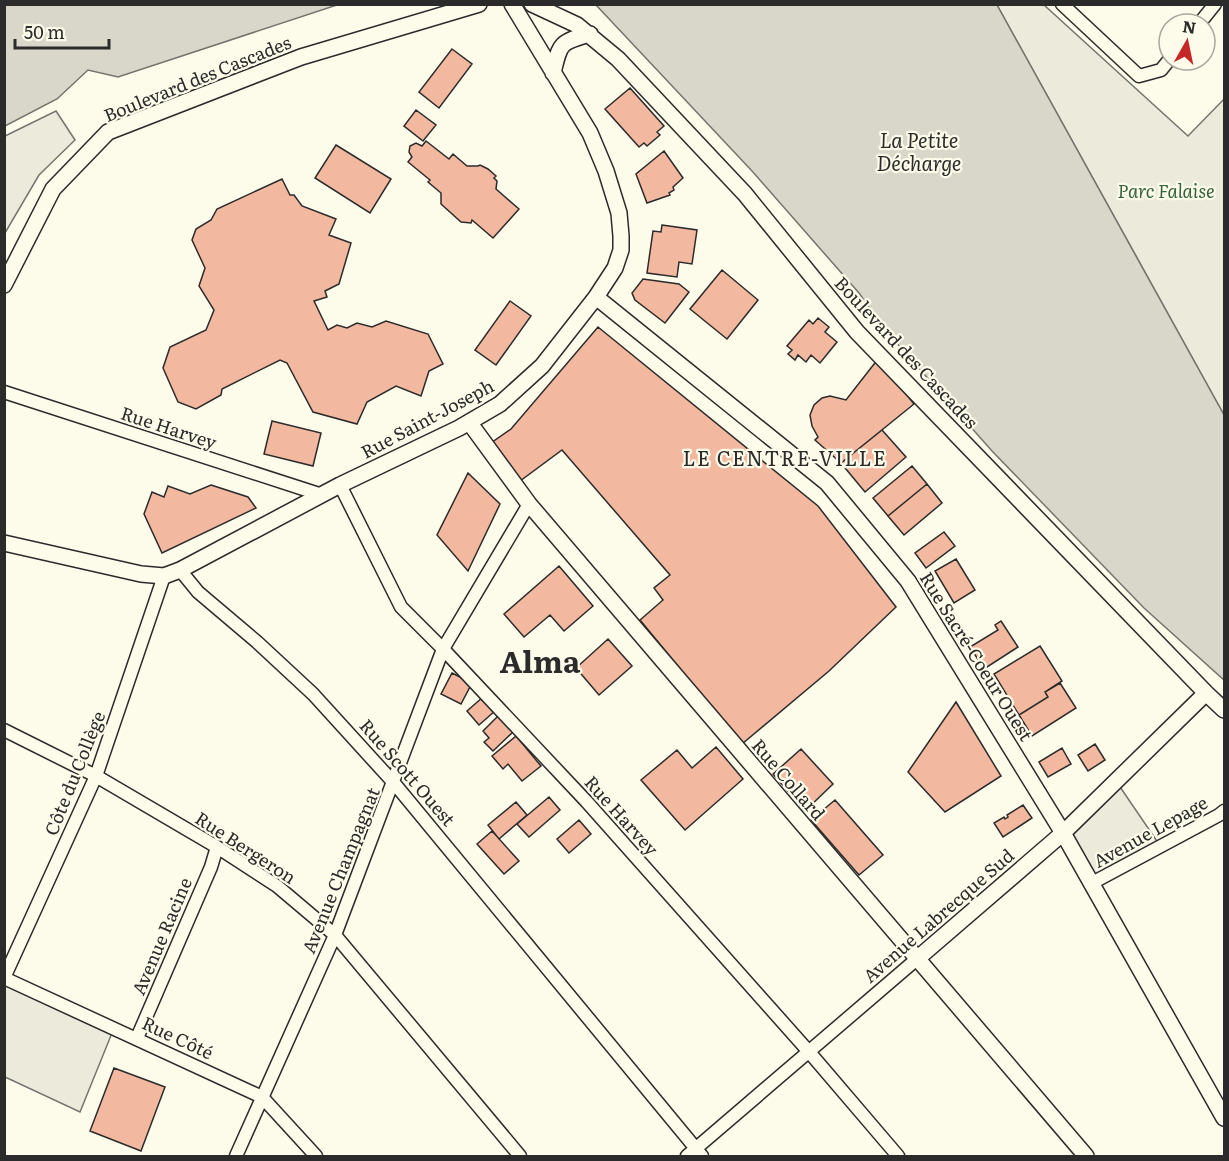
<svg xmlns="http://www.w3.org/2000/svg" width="1229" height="1161" viewBox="0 0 1229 1161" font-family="Literata,serif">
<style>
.green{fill:#ecebdb;stroke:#74746e;stroke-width:1.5}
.water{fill:#d8d7c9;stroke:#74746e;stroke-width:1.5}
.building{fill:#f2b8a0;stroke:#2b2b2b;stroke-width:1.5}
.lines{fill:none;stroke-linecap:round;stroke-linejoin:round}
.minor-casing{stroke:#2b2b2b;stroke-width:15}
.tertiary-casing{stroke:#2b2b2b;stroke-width:18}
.minor{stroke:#fdfbea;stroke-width:12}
.tertiary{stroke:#fdfbea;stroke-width:15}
.labels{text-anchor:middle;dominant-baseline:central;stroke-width:4.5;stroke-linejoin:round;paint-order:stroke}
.street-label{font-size:18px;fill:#2b2b2b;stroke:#fdfbea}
.park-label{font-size:18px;font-style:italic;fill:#34623c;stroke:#fdfbea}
.water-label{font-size:20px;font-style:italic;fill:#2b2b2b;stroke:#fdfbea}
.neighbourhood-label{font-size:20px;letter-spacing:1.5px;fill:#2b2b2b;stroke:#fdfbea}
.town-label{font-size:30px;font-weight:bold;fill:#2b2b2b;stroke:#fdfbea}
</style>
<rect width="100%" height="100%" fill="#fdfbea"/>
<path class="green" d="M 997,5 L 1044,5 L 1188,136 L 1224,99 L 1224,415 Z
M 56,111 L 75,140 L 39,175 L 5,233 L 5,136 Z
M 1116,781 L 1161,847 L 1092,883 L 1063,833 Z
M 6,983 L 112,1033 L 80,1112 L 5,1077 L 4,988 Z"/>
<path class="water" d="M 5,4 L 337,4 L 337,5 L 118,77 L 88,70 L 57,99 L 5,126 Z
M 596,5 L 997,5 L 1224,415 L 1224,680 L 1144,608 L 992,451 L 886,331 L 859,293 L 752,171 Z"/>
<path class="building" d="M 452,49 L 472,64 L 439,108 L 419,92 Z
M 630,88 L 664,126 L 657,132 L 660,135 L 647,146 L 644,143 L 639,147 L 605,109 Z
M 416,110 L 436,125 L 423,141 L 404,126 Z
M 426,141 L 449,159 L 453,154 L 467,166 L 478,166 L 480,165 L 488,169 L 496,176 L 494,178 L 497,181 L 496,189 L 519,209 L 493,238 L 472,220 L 471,223 L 461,222 L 441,204 L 441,193 L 428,182 L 430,180 L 408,162 L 412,157 L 409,152 L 410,146 L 416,143 L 422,146 Z
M 336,145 L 391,179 L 370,213 L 315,178 Z
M 664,151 L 683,178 L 673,187 L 674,190 L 669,193 L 670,195 L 647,203 L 636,174 Z
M 282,179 L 290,195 L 294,195 L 302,206 L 336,219 L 329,235 L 351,243 L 339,284 L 325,291 L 327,297 L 314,301 L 328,330 L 337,325 L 347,328 L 357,323 L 372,327 L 386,321 L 428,334 L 443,364 L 429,371 L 421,396 L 396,386 L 367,402 L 357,424 L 313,412 L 287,363 L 280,360 L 222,389 L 221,395 L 196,409 L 178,402 L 163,368 L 170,347 L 206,330 L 214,310 L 199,286 L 205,268 L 192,240 L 196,229 L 211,220 L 217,209 Z
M 662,225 L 697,230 L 692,264 L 679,262 L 677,277 L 647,273 L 653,231 L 661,232 Z
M 722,270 L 758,300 L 727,339 L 690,309 Z
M 643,279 L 679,284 L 689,292 L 665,323 L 635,300 L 632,293 Z
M 510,301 L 531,316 L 496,365 L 475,350 Z
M 818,318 L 829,327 L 825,332 L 837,342 L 820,363 L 811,355 L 806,362 L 798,355 L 795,360 L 788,354 L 792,350 L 787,346 L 809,320 L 813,324 Z
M 598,327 L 818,506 L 896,607 L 829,671 L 742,744 L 640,620 L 663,600 L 654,588 L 670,575 L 562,450 L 520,481 L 491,443 L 511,429 Z
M 878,359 L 914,404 L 841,463 L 815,440 L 818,437 L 812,426 L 810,415 L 814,405 L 822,398 L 830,396 L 846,400 Z
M 272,421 L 321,433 L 313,466 L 264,454 Z
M 882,430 L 906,457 L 865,492 L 841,463 Z
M 912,466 L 927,484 L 888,516 L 873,498 Z
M 468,473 L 500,504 L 468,571 L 437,535 Z
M 927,484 L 942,503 L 904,535 L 888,516 Z
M 211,485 L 248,497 L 256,508 L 162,553 L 144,514 L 152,492 L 164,497 L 168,486 L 190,494 Z
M 944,532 L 955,546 L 926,568 L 915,553 Z
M 956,559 L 975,590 L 954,603 L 935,571 Z
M 559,566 L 593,606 L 564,631 L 550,615 L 524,637 L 504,614 Z
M 1001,621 L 1018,647 L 984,669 L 970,647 L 998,630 L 995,625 Z
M 608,639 L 632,666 L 599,695 L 576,668 Z
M 1040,646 L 1062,681 L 1045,692 L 1048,697 L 1019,715 L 994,674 Z
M 452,673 L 472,683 L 461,704 L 441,694 Z
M 1060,683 L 1076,708 L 1032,736 L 1019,715 L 1048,697 L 1045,692 Z
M 483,697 L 495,711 L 479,725 L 467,711 Z
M 956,702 L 1001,776 L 945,812 L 908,772 Z
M 499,715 L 514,731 L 493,751 L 484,742 L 489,738 L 483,731 Z
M 516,736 L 541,766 L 522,781 L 508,764 L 503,769 L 492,756 Z
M 1095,744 L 1105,760 L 1088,771 L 1078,755 Z
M 716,747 L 743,779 L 685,830 L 641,780 L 677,750 L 692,768 Z
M 1062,748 L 1071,764 L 1048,777 L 1039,762 Z
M 801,749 L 833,784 L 805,811 L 773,774 Z
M 549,797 L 560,810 L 529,837 L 517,824 Z
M 835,800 L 883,855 L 859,875 L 811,820 Z
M 516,802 L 527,815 L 499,839 L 488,825 Z
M 1023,805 L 1032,818 L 1003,837 L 994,823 L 1004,817 L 1005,819 L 1008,817 L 1007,815 Z
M 579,820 L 591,834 L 569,853 L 557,839 Z
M 492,831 L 519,861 L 504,874 L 477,844 Z
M 114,1068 L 165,1087 L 141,1151 L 90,1131 Z"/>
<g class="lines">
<g class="minor-casing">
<path id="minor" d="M 1062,4 L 1139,76 L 1161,70 L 1169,60
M 1199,24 L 1215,4
M 4,392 L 322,495
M 340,485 L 401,607 L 443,649 L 586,801 L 810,1053 L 898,1156
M 180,570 L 198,592 L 257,642 L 313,694 L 394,783 L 702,1156
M 164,576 L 96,776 L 4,978 L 262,1097 L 316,1156
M 4,730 L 96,776 L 217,847 L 277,886 L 335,935 L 520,1156
M 1092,883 L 1219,815 L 1224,811
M 137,1038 L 211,867 L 217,847
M 236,1156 L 335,935 L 443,649 L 529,504
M 687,1156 L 918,958"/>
</g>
<g class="tertiary-casing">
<path id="tertiary" d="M 532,4 L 577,25 L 618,59 L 745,194 L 857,332 L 1206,693 L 1224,710
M 553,73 C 560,43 560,42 590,34
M 4,285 L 53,189 L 108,132 L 301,57 L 479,4
M 596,297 L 827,483 L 908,581 L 1063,833 L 1224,1118
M 469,422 L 529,504 L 1086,1156
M 4,543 L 141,574 L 164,576 L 180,570 L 340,485 L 459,428 L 500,404 L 542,366 L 596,297 L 615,268 L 621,250 L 621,236 L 619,213 L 606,171 L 590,133 L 512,4
M 918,958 L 1063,833 L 1206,693"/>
</g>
<use href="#minor" class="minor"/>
<use href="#tertiary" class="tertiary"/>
</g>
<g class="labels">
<g class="street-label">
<text transform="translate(197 78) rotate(-22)">Boulevard des Cascades</text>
<text transform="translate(907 352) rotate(47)">Boulevard des Cascades</text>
<text transform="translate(427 418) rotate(-28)">Rue Saint-Joseph</text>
<text transform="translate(169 427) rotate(18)">Rue Harvey</text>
<text transform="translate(977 656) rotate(58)">Rue Sacré-Coeur Ouest</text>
<text transform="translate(408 772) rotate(49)">Rue Scott Ouest</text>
<text transform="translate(74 773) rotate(-68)">Côte du Collège</text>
<text transform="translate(789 779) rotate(49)">Rue Collard</text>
<text transform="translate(622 815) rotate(48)">Rue Harvey</text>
<text transform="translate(1150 831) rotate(-29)">Avenue Lepage</text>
<text transform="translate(246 847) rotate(33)">Rue Bergeron</text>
<text transform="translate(340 870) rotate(-68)">Avenue Champagnat</text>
<text transform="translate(938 915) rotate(-41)">Avenue Labrecque Sud</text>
<text transform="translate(161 936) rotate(-67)">Avenue Racine</text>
<text transform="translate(178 1037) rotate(25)">Rue Côté</text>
</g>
<g class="park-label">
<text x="1166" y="190">Parc Falaise</text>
</g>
<g class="water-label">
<text x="919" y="139">La Petite<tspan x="919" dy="23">Décharge</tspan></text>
</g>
<g class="neighbourhood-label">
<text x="785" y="457">LE CENTRE-VILLE</text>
</g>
<g class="town-label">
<text x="540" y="660">Alma</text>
</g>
</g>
<rect width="1229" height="1161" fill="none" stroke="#2b2b2b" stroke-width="12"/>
<g transform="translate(1187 42) rotate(9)"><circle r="28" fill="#fdfbea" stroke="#a9a89e" stroke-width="1.5"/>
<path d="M0-4.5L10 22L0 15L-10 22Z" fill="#c62828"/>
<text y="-9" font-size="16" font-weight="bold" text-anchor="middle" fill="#2b2b2b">N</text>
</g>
<path d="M15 39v9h94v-9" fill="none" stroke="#2b2b2b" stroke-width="3"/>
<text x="24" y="39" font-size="18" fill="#2b2b2b" stroke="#fdfbea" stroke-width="4.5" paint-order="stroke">50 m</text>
</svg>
